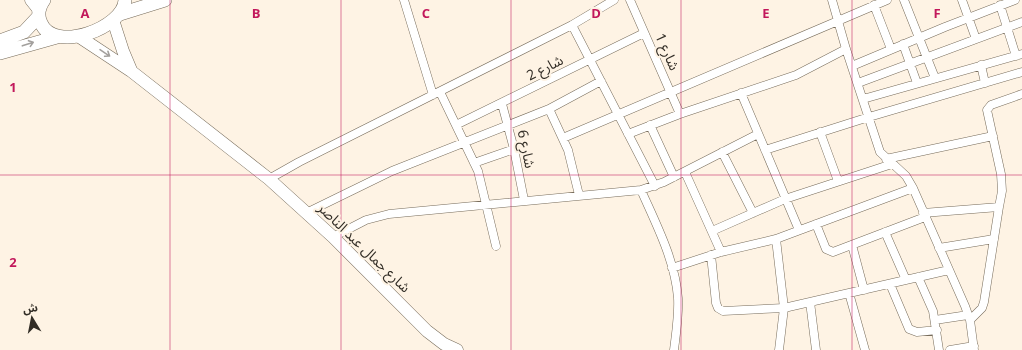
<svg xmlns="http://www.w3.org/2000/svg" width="1022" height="350" viewBox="0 0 1022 350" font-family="Georgia,'Noto Sans Arabic',serif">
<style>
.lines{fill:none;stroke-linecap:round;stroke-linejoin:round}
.street-casing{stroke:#776c5b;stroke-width:9}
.secondary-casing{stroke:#776c5b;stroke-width:13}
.primary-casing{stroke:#776c5b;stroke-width:14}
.street{stroke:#fff;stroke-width:8}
.secondary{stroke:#fff;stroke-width:12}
.primary{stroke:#fff;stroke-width:13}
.oneway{stroke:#a3a09d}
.grid{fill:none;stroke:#c2185b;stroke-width:1;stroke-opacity:0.55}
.labels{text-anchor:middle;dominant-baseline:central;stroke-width:4;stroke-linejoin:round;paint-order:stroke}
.street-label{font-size:14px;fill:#322d26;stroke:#fef3e4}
.grid-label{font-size:13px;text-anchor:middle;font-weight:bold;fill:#c2185b;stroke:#fef3e4;stroke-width:4;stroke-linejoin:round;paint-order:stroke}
</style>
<rect width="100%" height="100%" fill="#fef3e4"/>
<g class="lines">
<g class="street-casing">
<path id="street" d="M 404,0 L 433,95
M 630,0 L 680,114
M 832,0 L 846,49 L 880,152 L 906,176 L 913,188 L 965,306 L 970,320 L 974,350
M 904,0 L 935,78
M 962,0 L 976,39
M 874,5 L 891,49
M 1000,5 L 1016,56
M 572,25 L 655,186
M 903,44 L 917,83
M 981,65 L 985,83
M 852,66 L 945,27 L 1015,0
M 858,83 L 1022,22
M 440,92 L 478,171 L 496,246
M 741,93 L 799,230
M 863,99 L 1022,54
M 502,104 L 514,149 L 524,200
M 549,109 L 568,150 L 579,195
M 456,125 L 644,33
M 650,125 L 674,177
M 820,132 L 838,181
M 628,134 L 680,114 L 796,75 L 846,49
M 563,138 L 887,0
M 765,150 L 869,117 L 1022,72
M 722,152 L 753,213
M 886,159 L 993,136
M 474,163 L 514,149
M 685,172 L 721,252
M 269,179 L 299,162 L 572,25 L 614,0
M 641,190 C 656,224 675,260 678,298 C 679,315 676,333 674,350
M 306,213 L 392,171 L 549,109 L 601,81
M 923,213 L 999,207 L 1002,191 L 1001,174 L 987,110 L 991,105 L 1022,94
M 816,224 L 826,249 L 833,252 L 925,217
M 712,231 L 785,199 L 892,164
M 885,232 L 906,280
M 333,237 L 366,220 L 389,214 L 641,190 L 664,182 L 758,134
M 776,239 L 784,308 L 779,350
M 852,245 L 864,290
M 939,248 L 994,239
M 711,255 L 716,303 L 718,308 L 723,311 L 784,308 L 949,270
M 672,268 L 721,252 L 776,239 L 913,188
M 918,277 L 933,311 L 939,350
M 890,284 L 909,329 L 917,332 L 937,330
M 849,293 L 865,350
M 810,302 L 816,350
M 935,320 L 968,315
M 970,320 L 982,308 L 984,302 L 999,207
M 950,350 L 974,346"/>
</g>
<g class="secondary-casing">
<path id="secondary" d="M 31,0 L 39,10
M 113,20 L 123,51 L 131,70
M 78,36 L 131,71 L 269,179 L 333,237 L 427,331 L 444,344 L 457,350"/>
</g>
<g class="primary-casing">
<path id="primary" d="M 44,0 C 39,7 37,15 41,23 C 54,54 124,28 125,0
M 120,14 L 165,0
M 0,41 L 24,32 L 39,16
M 0,53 L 57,37"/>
</g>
<use href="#street" class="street"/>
<use href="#secondary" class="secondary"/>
<use href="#primary" class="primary"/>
</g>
<defs><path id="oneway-shaft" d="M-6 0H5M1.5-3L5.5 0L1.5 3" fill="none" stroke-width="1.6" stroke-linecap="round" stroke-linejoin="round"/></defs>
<g class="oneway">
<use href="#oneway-shaft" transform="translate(28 44) rotate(-18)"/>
<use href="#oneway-shaft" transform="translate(105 53) rotate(34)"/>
</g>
<path class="grid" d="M 170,0 L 170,350M 341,0 L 341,350M 511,0 L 511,350M 681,0 L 681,350M 852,0 L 852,350M 0,175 L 1022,175"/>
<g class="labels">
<g class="street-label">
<text transform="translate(667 52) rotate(66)">شارع 1</text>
<text transform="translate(545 68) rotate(-27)">شارع 2</text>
<text transform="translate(526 149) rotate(78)">شارع 6</text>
<text transform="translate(364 248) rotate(44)">شارع جمال عبد الناصر</text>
</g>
</g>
<g class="grid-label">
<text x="85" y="18">A</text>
<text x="256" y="18">B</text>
<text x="426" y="18">C</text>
<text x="596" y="18">D</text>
<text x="766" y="18">E</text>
<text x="937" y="18">F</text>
<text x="13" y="92">1</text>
<text x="13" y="267">2</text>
</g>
<g transform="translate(32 318) rotate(350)" stroke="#fef3e4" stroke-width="3" paint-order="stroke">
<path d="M0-3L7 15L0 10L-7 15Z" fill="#322d26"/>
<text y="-6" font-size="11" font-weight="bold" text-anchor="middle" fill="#322d26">ش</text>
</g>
</svg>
